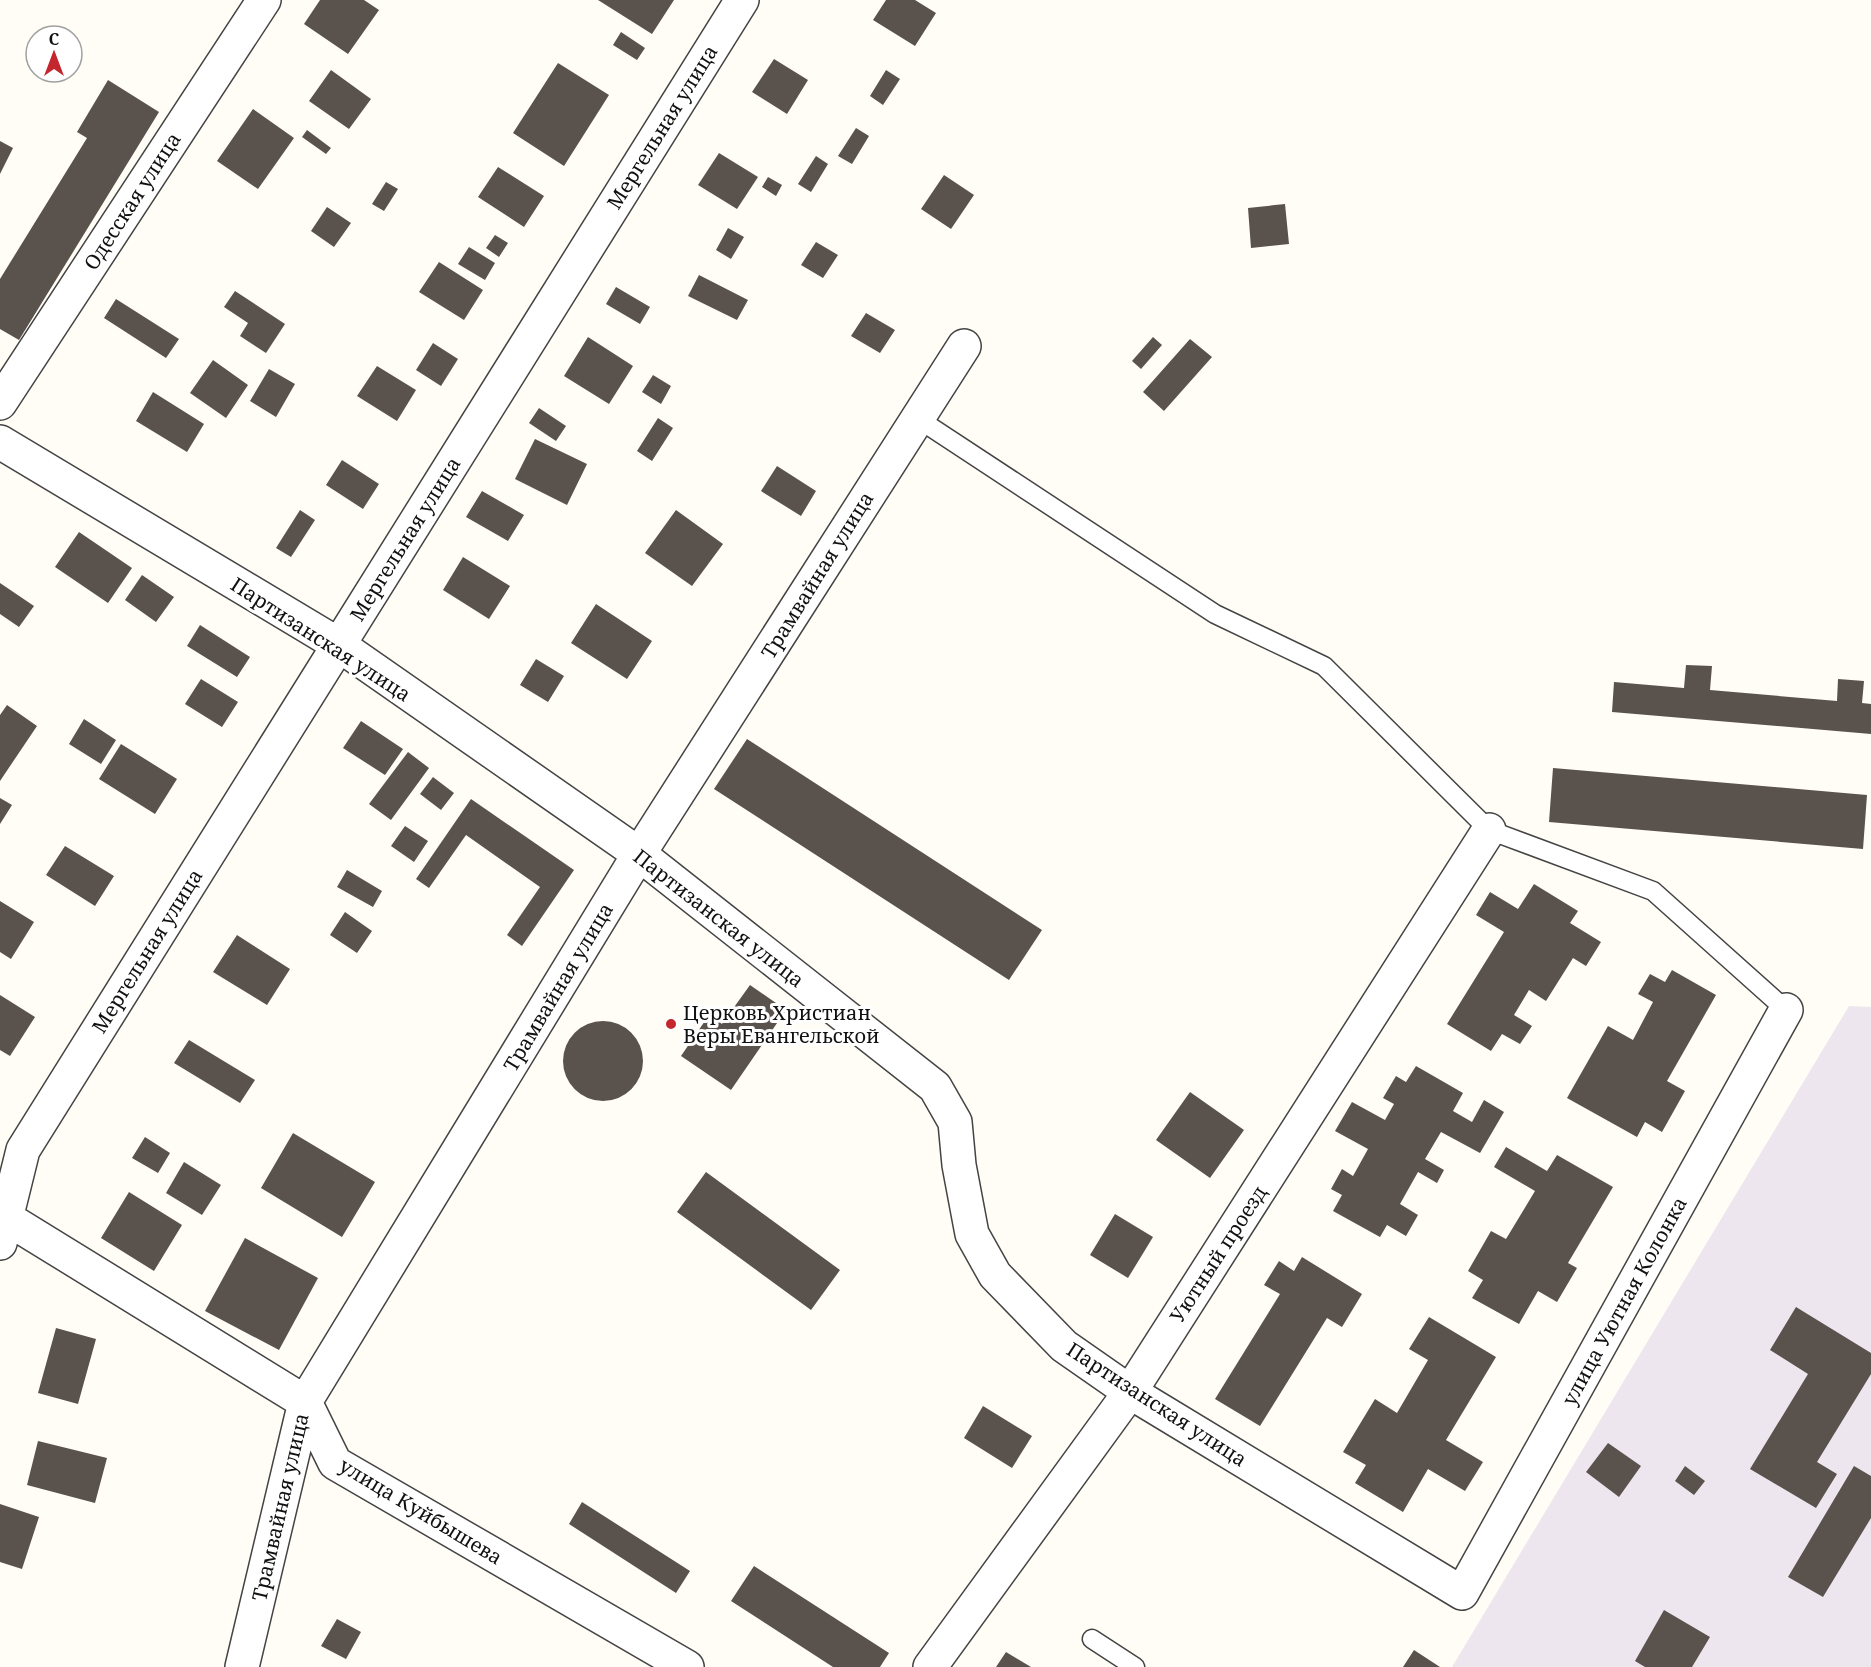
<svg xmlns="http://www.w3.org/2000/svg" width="1871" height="1667" viewBox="0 0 1871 1667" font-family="'Noto Serif',serif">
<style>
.industrial{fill:#eee6ef}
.building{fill:#5a524d}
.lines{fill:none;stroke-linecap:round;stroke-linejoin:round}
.lane-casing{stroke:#444;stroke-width:21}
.street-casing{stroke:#444;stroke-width:36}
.lane{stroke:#fff;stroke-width:18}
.street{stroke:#fff;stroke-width:33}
.poi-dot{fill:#c4262e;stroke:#fff;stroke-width:2}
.labels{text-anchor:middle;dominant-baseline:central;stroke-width:6;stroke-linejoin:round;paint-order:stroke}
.street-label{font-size:20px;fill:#111;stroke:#fff}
.poi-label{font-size:20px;fill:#111;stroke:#fff;text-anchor:start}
</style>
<rect width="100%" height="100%" fill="#fffdf5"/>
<path class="industrial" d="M 1849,1006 L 1871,1007 L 1871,1667 L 1452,1667 Z"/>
<path class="building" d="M 320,0 L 364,0 L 379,10 L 348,54 L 304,24 Z
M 598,0 L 674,0 L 652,34 Z
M 886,0 L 915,0 L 936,13 L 915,46 L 873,20 Z
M 621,32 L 645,48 L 637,60 L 613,45 Z
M 774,59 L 808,80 L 787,114 L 752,92 Z
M 558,63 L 609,95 L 564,166 L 513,133 Z
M 331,70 L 371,99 L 349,129 L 309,101 Z
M 886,70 L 900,79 L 883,105 L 870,96 Z
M 108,80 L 159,112 L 19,340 L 0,329 L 0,279 L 87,138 L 77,132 Z
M 253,109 L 294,138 L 258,189 L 217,161 Z
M 856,128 L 869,136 L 852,164 L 838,156 Z
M 307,130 L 331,148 L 326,154 L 302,137 Z
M 0,141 L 13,148 L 0,174 Z
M 719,153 L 758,177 L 737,209 L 698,185 Z
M 816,156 L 828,164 L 811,192 L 798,184 Z
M 498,167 L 544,196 L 524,227 L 478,197 Z
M 944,175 L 974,195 L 951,229 L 921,209 Z
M 768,177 L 782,185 L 776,196 L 762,187 Z
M 386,182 L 398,189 L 384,211 L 372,204 Z
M 1285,204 L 1289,244 L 1251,248 L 1248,208 Z
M 327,207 L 351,223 L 334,247 L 311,231 Z
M 728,228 L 744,237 L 731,259 L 716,250 Z
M 495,235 L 508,243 L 499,257 L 486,248 Z
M 816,242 L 838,255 L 823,278 L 801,265 Z
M 469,247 L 495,263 L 485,280 L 458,264 Z
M 439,262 L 483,290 L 464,320 L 419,292 Z
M 699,275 L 748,300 L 737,320 L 688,296 Z
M 616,287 L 650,307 L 640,324 L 606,304 Z
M 235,291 L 285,324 L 266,353 L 240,336 L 248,323 L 224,307 Z
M 116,299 L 179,339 L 166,358 L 104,318 Z
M 866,313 L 895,330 L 880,353 L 851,336 Z
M 588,337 L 633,366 L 609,404 L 564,376 Z
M 1153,337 L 1162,345 L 1141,369 L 1132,361 Z
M 1190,339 L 1212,357 L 1164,411 L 1143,392 Z
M 433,343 L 458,359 L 441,386 L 416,370 Z
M 213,360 L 248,385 L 226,418 L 190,393 Z
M 377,366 L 416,390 L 397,421 L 357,396 Z
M 269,369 L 295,384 L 276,417 L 250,401 Z
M 653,375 L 671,386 L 661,404 L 642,392 Z
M 153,392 L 204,424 L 187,452 L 136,421 Z
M 539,408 L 566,426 L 556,441 L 529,423 Z
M 658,418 L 673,428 L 652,461 L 637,451 Z
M 535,439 L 587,464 L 567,505 L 515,479 Z
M 342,460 L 379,484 L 363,509 L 326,485 Z
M 777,466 L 816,491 L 801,516 L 761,491 Z
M 482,491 L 524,515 L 508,541 L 466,517 Z
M 300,510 L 315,520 L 291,557 L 276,548 Z
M 676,510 L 723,544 L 692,586 L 645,553 Z
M 79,532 L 132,568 L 108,603 L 55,567 Z
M 463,557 L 510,586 L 489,619 L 443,590 Z
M 142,575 L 174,597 L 156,622 L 125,600 Z
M 0,583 L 34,606 L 19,627 L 0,614 Z
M 596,604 L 652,641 L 627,679 L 571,643 Z
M 200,625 L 250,657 L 237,677 L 187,646 Z
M 536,659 L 564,676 L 548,702 L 520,685 Z
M 1686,665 L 1712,666 L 1710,690 L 1837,701 L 1838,679 L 1864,681 L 1862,703 L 1871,704 L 1871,734 L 1612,712 L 1614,682 L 1684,688 Z
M 201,679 L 238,702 L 222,727 L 185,704 Z
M 7,705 L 37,726 L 0,781 L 0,715 Z
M 84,719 L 116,740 L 101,764 L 69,744 Z
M 361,721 L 403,749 L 385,775 L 343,748 Z
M 747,739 L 1042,930 L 1009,980 L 714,789 Z
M 121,744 L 177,779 L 155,814 L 99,779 Z
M 408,752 L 429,768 L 391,820 L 369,804 Z
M 1553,768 L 1867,795 L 1863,849 L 1549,822 Z
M 433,777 L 454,793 L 441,810 L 420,794 Z
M 0,798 L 12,805 L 0,824 Z
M 471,799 L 574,870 L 522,946 L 507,935 L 540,887 L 466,835 L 429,888 L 416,879 Z
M 405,826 L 428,841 L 414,862 L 391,846 Z
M 65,846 L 114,876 L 95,906 L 46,875 Z
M 347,870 L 382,891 L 373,907 L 337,887 Z
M 1534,884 L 1578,911 L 1570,923 L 1601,942 L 1586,966 L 1573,958 L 1546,1001 L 1529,990 L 1514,1015 L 1532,1026 L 1520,1044 L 1502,1034 L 1491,1051 L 1447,1024 L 1504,932 L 1476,915 L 1490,892 L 1518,909 Z
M 0,901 L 34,922 L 11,959 L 0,952 Z
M 345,912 L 372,931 L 357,953 L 330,935 Z
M 237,935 L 290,969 L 267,1005 L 213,972 Z
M 1672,970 L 1716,995 L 1667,1081 L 1685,1091 L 1662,1132 L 1645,1122 L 1637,1137 L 1567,1098 L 1608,1026 L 1633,1040 L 1653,1002 L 1638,994 L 1650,974 L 1665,982 Z
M 750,985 L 786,1010 L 731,1090 L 681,1056 L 709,1015 L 722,1024 Z
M 0,995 L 35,1017 L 10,1056 L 0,1050 Z
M563 1061a40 40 0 1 1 80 0a40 40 0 1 1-80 0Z
M 189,1040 L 255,1080 L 240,1103 L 174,1063 Z
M 1416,1066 L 1463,1093 L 1453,1111 L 1472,1122 L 1484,1100 L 1504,1112 L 1480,1153 L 1441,1132 L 1425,1159 L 1444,1170 L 1437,1183 L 1418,1172 L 1400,1204 L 1418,1215 L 1406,1236 L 1387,1225 L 1380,1237 L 1333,1211 L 1342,1195 L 1331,1189 L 1342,1169 L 1353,1176 L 1368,1149 L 1335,1131 L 1352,1102 L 1385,1120 L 1394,1104 L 1383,1098 L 1396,1076 L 1406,1082 Z
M 1190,1092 L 1244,1130 L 1210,1178 L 1156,1140 Z
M 293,1133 L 375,1182 L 342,1237 L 261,1188 Z
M 145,1137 L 170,1153 L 158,1173 L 132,1158 Z
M 1506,1147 L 1547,1171 L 1557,1155 L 1613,1187 L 1568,1263 L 1577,1268 L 1557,1302 L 1538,1291 L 1519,1324 L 1472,1298 L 1483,1280 L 1468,1271 L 1491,1231 L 1506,1239 L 1535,1191 L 1494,1167 Z
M 184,1162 L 221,1185 L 202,1215 L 166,1193 Z
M 706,1172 L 840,1270 L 811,1310 L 677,1212 Z
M 129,1192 L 182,1225 L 154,1271 L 101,1238 Z
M 1115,1214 L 1153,1237 L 1128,1278 L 1090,1255 Z
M 245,1238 L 318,1278 L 279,1350 L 205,1311 Z
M 1302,1257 L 1362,1294 L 1342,1327 L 1327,1318 L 1260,1426 L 1215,1399 L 1280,1294 L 1264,1285 L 1279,1261 L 1294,1271 Z
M 1796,1307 L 1871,1353 L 1871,1374 L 1817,1462 L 1837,1474 L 1816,1508 L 1750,1469 L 1808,1374 L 1770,1350 Z
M 1429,1317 L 1496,1357 L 1446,1440 L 1483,1462 L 1465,1491 L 1428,1469 L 1403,1512 L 1355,1483 L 1366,1465 L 1343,1452 L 1375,1399 L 1397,1413 L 1428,1360 L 1409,1349 Z
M 56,1328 L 96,1339 L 78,1404 L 38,1393 Z
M 983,1406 L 1032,1436 L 1012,1468 L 964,1438 Z
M 38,1441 L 107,1458 L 95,1503 L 27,1485 Z
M 1608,1443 L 1641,1466 L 1619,1497 L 1586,1472 Z
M 1685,1466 L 1705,1481 L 1694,1495 L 1675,1481 Z
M 1854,1466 L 1871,1476 L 1871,1518 L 1823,1597 L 1788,1577 Z
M 582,1502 L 690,1571 L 676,1593 L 569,1524 Z
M 0,1504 L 39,1517 L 22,1569 L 0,1562 Z
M 754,1566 L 889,1653 L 880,1667 L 833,1667 L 731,1601 Z
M 1664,1610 L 1710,1637 L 1692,1667 L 1645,1667 L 1635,1661 Z
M 337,1619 L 361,1632 L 346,1659 L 321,1646 Z
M 1414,1650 L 1440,1667 L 1403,1667 Z
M 1006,1652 L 1031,1667 L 996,1667 Z"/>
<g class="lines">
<g class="lane-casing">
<path id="lane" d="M 917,418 L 1215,614 L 1324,666 L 1489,830 L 1653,891 L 1786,1010
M 1092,1639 L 1135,1667"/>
</g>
<g class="street-casing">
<path id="street" d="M 0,403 L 264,0
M 0,442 L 339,645 L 639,854 L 935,1087 L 955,1122 L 959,1165 L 972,1234 L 995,1275 L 1064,1346 L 1130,1392 L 1462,1593 L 1786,1010
M 0,1214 L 305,1402 L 335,1463 L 687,1667
M 0,1243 L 23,1150 L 742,0
M 242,1667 L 305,1402 L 639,854 L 964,346
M 930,1667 L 1130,1392 L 1489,830"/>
</g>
<use href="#lane" class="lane"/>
<use href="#street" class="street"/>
</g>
<circle class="poi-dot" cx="671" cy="1024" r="6"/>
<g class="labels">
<g class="street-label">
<text transform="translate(662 127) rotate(-58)">Мергельная улица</text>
<text transform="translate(132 201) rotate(-57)">Одесская улица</text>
<text transform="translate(405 539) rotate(-58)">Мергельная улица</text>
<text transform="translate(817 575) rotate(-58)">Трамвайная улица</text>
<text transform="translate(321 639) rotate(33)">Партизанская улица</text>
<text transform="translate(719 918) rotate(38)">Партизанская улица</text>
<text transform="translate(147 951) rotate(-58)">Мергельная улица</text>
<text transform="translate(558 987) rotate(-59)">Трамвайная улица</text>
<text transform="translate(1218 1254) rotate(-57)">Уютный проезд</text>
<text transform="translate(1624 1301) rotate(-61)">улица Уютная Колонка</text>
<text transform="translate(1157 1404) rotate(33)">Партизанская улица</text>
<text transform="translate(280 1507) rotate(-77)">Трамвайная улица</text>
<text transform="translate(421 1511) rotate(31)">улица Куйбышева</text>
</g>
<g class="poi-label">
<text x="683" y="1012">Церковь Христиан<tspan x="683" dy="23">Веры Евангельской</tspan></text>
</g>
</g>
<g transform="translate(54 54)"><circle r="28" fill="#ffffff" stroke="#a0a0a0" stroke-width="1.5"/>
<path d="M0-4.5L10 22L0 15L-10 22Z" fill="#c4262e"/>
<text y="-9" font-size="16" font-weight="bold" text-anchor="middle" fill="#111111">С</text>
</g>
</svg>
